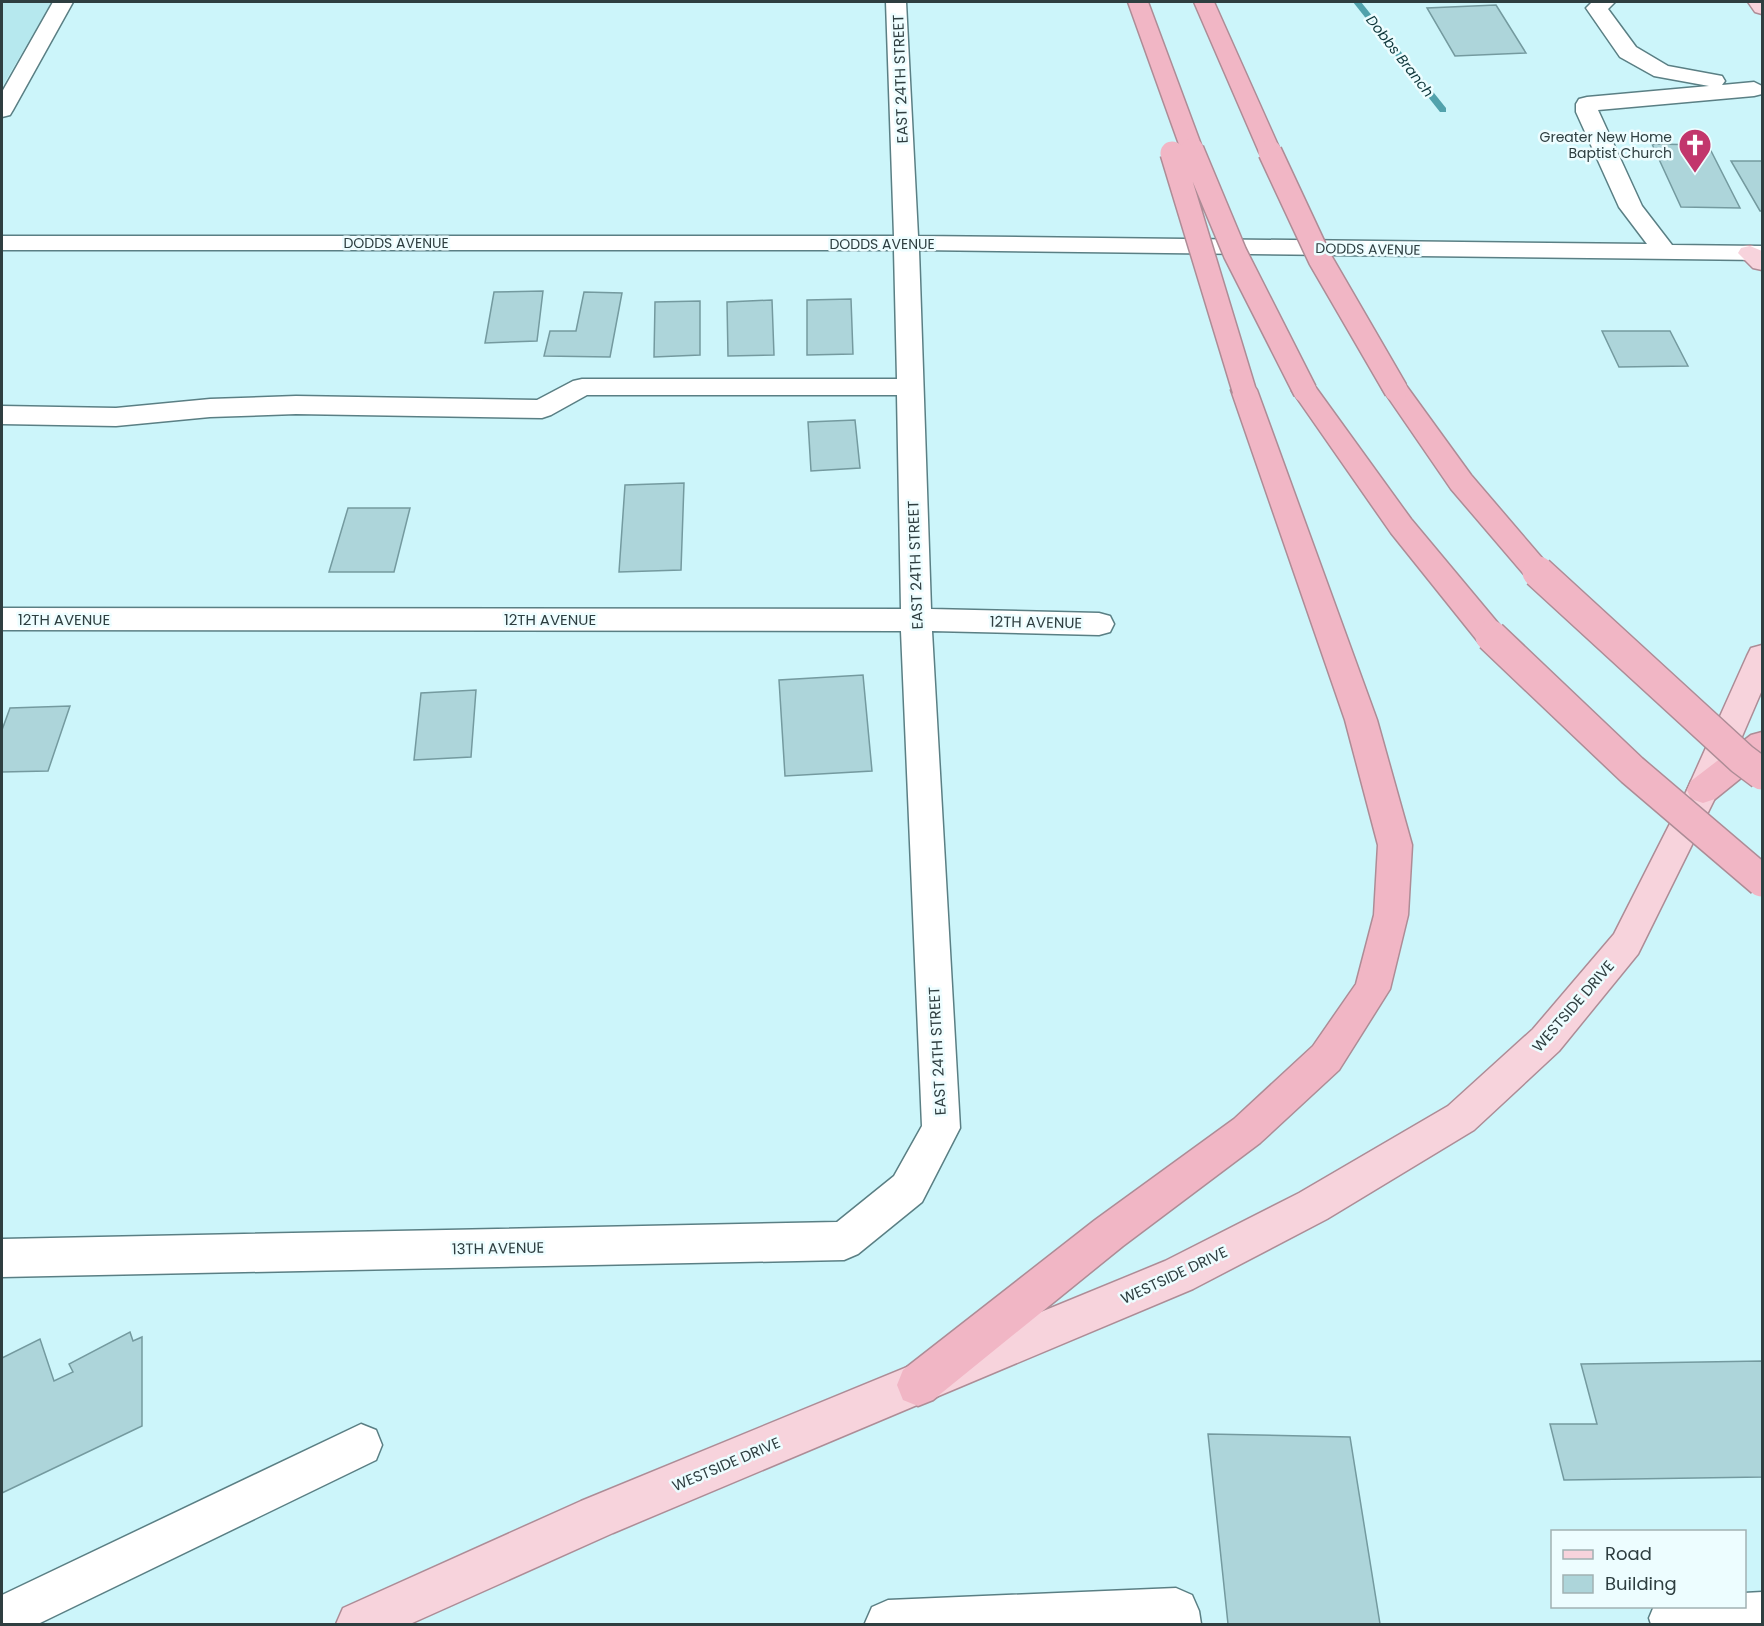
<svg xmlns="http://www.w3.org/2000/svg" width="1764" height="1626" viewBox="0 0 1764 1626" font-family="Poppins,sans-serif">
<style>
.built{fill:#b6e8ee}
.lines{fill:none;stroke-linecap:round;stroke-linejoin:round}
.stream{fill:#51a2ac;fill-rule:evenodd}
.building{fill:#add5da;stroke:#749a9f;stroke-width:1.5}
.minor-casing{stroke:#5a7f84;stroke-width:3}
.major-casing{stroke:#ad8c96;stroke-width:3}
.highway-casing{stroke:#ad8c96;stroke-width:3}
.minor{fill:#fff;fill-rule:evenodd}
.major{fill:#f7d3dc;fill-rule:evenodd}
.highway{fill:#f1b6c5;fill-rule:evenodd}
.highway-bridge-far1-casing{stroke:#ad8c96;stroke-width:26;stroke-linecap:butt}
.highway-bridge-casing{stroke:#ad8c96;stroke-width:34;stroke-linecap:butt}
.highway-bridge-far1{stroke:#f1b6c5;stroke-width:23}
.highway-bridge{stroke:#f1b6c5;stroke-width:31}
.labels{text-anchor:middle;dominant-baseline:central;stroke-width:5;stroke-linejoin:round;paint-order:stroke}
.far-water-label{font-size:14px;font-style:italic;fill:#0c3539;stroke:#edfdff}
.far-poi-label{font-size:14px;fill:#2e3e40;stroke:#edfdff;text-anchor:end}
.far-street-label{font-size:14px;fill:#2e3e40;stroke:#edfdff}
.street-label{font-size:15px;fill:#2e3e40;stroke:#edfdff}
</style>
<rect width="100%" height="100%" fill="#ccf5fa"/>
<path class="built" d="M 2,2 L 52,2 L 2,87 Z"/>
<g class="lines">
<path class="stream" d="M 1353,2 L 1361,2 L 1446,108 L 1446,112 L 1440,112 Z"/>
</g>
<path class="building" d="M 1496,5 L 1526,53 L 1455,56 L 1427,8 Z
M 1652,144 L 1708,145 L 1740,208 L 1681,207 Z
M 1731,161 L 1762,161 L 1762,211 L 1760,211 Z
M 543,291 L 537,341 L 485,343 L 494,292 Z
M 584,292 L 622,293 L 610,357 L 544,356 L 550,331 L 576,331 Z
M 851,299 L 853,354 L 807,355 L 807,300 Z
M 772,300 L 774,355 L 728,356 L 727,302 Z
M 700,301 L 700,355 L 654,357 L 655,302 Z
M 1602,331 L 1670,331 L 1688,366 L 1619,367 Z
M 855,420 L 860,468 L 811,471 L 808,422 Z
M 684,483 L 681,570 L 619,572 L 625,485 Z
M 348,508 L 410,508 L 394,572 L 329,572 Z
M 863,675 L 872,771 L 785,776 L 779,680 Z
M 476,690 L 471,757 L 414,760 L 421,693 Z
M 70,706 L 48,771 L 2,772 L 2,730 L 10,708 Z
M 130,1332 L 133,1341 L 142,1337 L 142,1426 L 2,1493 L 2,1358 L 40,1339 L 54,1381 L 73,1372 L 69,1364 Z
M 1762,1361 L 1762,1477 L 1564,1480 L 1550,1424 L 1597,1424 L 1581,1364 Z
M 1208,1434 L 1350,1437 L 1380,1624 L 1228,1624 Z"/>
<g class="lines">
<g class="minor-casing">
<path id="minor" d="M 53,2 L 73,2 L 13,110 L 10,115 L 2,117 L 2,92 Z
M 886,2 L 906,2 L 918,236 L 1647,244 L 1619,207 L 1576,112 L 1576,104 L 1579,99 L 1587,97 L 1709,86 L 1654,76 L 1620,57 L 1586,8 L 1592,2 L 1615,2 L 1608,9 L 1636,47 L 1668,66 L 1722,76 L 1725,81 L 1722,85 L 1754,82 L 1762,86 L 1762,94 L 1754,96 L 1598,110 L 1642,206 L 1672,245 L 1762,246 L 1762,260 L 919,250 L 931,609 L 1099,613 L 1110,616 L 1114,624 L 1110,632 L 1099,635 L 932,631 L 960,1128 L 922,1202 L 858,1254 L 844,1260 L 2,1277 L 2,1239 L 837,1222 L 894,1176 L 922,1126 L 901,631 L 2,630 L 2,608 L 901,609 L 897,395 L 587,395 L 551,415 L 542,418 L 296,414 L 210,417 L 116,426 L 2,424 L 2,406 L 116,408 L 210,399 L 296,396 L 537,400 L 573,381 L 582,379 L 897,379 L 894,250 L 2,250 L 2,236 L 894,236 Z
M 361,1424 L 376,1430 L 382,1445 L 376,1460 L 38,1624 L 2,1624 L 2,1595 Z
M 1176,1588 L 1192,1595 L 1199,1611 L 1201,1624 L 865,1623 L 872,1607 L 888,1600 Z
M 1762,1592 L 1762,1624 L 1651,1624 L 1649,1618 L 1654,1606 L 1744,1606 L 1744,1593 Z"/>
</g>
<g class="major-casing">
<path id="major" d="M 1748,2 L 1762,2 L 1762,14 L 1755,12 Z
M 1750,246 L 1762,251 L 1762,270 L 1753,268 L 1738,253 L 1741,248 Z
M 1762,645 L 1762,690 L 1719,790 L 1638,954 L 1559,1051 L 1474,1130 L 1327,1219 L 1193,1289 L 613,1533 L 410,1624 L 336,1624 L 343,1608 L 581,1501 L 1165,1261 L 1299,1193 L 1448,1106 L 1533,1029 L 1614,934 L 1687,790 L 1747,656 L 1751,648 Z"/>
</g>
<g class="highway-casing">
<path id="highway" d="M 1128,2 L 1148,2 L 1203,150 L 1200,155 L 1192,157 L 1184,155 L 1181,150 Z
M 1194,2 L 1214,2 L 1281,152 L 1278,157 L 1270,159 L 1262,157 L 1259,152 Z
M 1244,382 L 1253,384 L 1257,390 L 1377,720 L 1412,845 L 1408,915 L 1390,989 L 1339,1070 L 1260,1143 L 1123,1246 L 933,1400 L 918,1406 L 903,1400 L 897,1385 L 903,1370 L 1095,1220 L 1234,1119 L 1313,1046 L 1356,984 L 1374,915 L 1378,845 L 1345,720 L 1231,390 L 1235,384 Z
M 1396,382 L 1405,384 L 1471,475 L 1548,565 L 1553,572 L 1548,579 L 1538,582 L 1528,579 L 1451,489 L 1383,390 L 1387,384 Z
M 1305,383 L 1314,385 L 1411,519 L 1502,628 L 1506,636 L 1502,644 L 1491,647 L 1480,644 L 1391,533 L 1292,391 L 1296,385 Z
M 1762,732 L 1762,761 L 1715,799 L 1703,803 L 1691,799 L 1687,790 L 1691,781 L 1751,735 Z"/>
</g>
<use href="#minor" class="minor"/>
<use href="#major" class="major"/>
<use href="#highway" class="highway"/>
<g class="highway-bridge-far1-casing">
<path id="highway-bridge-far1" d="M 1192,150 L 1235,253 L 1305,391
M 1270,152 L 1320,259 L 1396,390
M 1172,153 L 1244,390"/>
</g>
<g class="highway-bridge-casing">
<path id="highway-bridge" d="M 1538,572 L 1742,759 L 1762,774
M 1491,636 L 1632,770 L 1762,881"/>
</g>
<use href="#highway-bridge-far1" class="highway-bridge-far1"/>
<use href="#highway-bridge" class="highway-bridge"/>
</g>
<defs>
<g id="church-pin" transform="scale(1.725)"><path d="M0 17L-7.5 6A9.5 9.5 0 1 1 7.5 6Z" fill="#c2366c" stroke="#edfdff"/><path d="M-1.2-6h2.4v3.5h3.3v2.4h-3.3V6h-2.4V-.1h-3.3v-2.4h3.3Z" fill="#fff"/></g>
</defs>
<g fill-rule="evenodd">
<use href="#church-pin" x="1695" y="145"/>
</g>
<g class="labels">
<g class="far-water-label">
<text transform="translate(1400 56) rotate(52)">Dobbs Branch</text>
</g>
<g class="far-poi-label">
<text x="1672" y="137">Greater New Home<tspan x="1672" dy="16">Baptist Church</tspan></text>
</g>
<g class="far-street-label">
<text x="396" y="243">DODDS AVENUE</text>
<text x="882" y="244">DODDS AVENUE</text>
<text transform="translate(1368 249) rotate(1)">DODDS AVENUE</text>
</g>
<g class="street-label">
<text transform="translate(900 79) rotate(-92)">EAST 24TH STREET</text>
<text transform="translate(915 565) rotate(-92)">EAST 24TH STREET</text>
<text x="64" y="619">12TH AVENUE</text>
<text x="550" y="619">12TH AVENUE</text>
<text transform="translate(1036 622) rotate(1)">12TH AVENUE</text>
<text transform="translate(1573 1006) rotate(-49)">WESTSIDE DRIVE</text>
<text transform="translate(937 1051) rotate(-93)">EAST 24TH STREET</text>
<text transform="translate(498 1248) rotate(-1)">13TH AVENUE</text>
<text transform="translate(1174 1275) rotate(-25)">WESTSIDE DRIVE</text>
<text transform="translate(726 1464) rotate(-23)">WESTSIDE DRIVE</text>
</g>
</g>
<rect width="1764" height="1626" fill="none" stroke="#2e3e40" stroke-width="6"/>
<rect x="1551" y="1530" width="195" height="78" fill="#edfdff" stroke="#a1b1b3" stroke-width="1.5"/>
<rect x="1563" y="1550" width="30" height="9" fill="#f7d3dc" stroke="#a1b1b3" stroke-width="1.5"/>
<text x="1605" y="1560" font-size="18" fill="#2e3e40">Road</text>
<rect x="1563" y="1575" width="30" height="18" fill="#add5da" stroke="#a1b1b3" stroke-width="1.5"/>
<text x="1605" y="1590" font-size="18" fill="#2e3e40">Building</text>
</svg>
